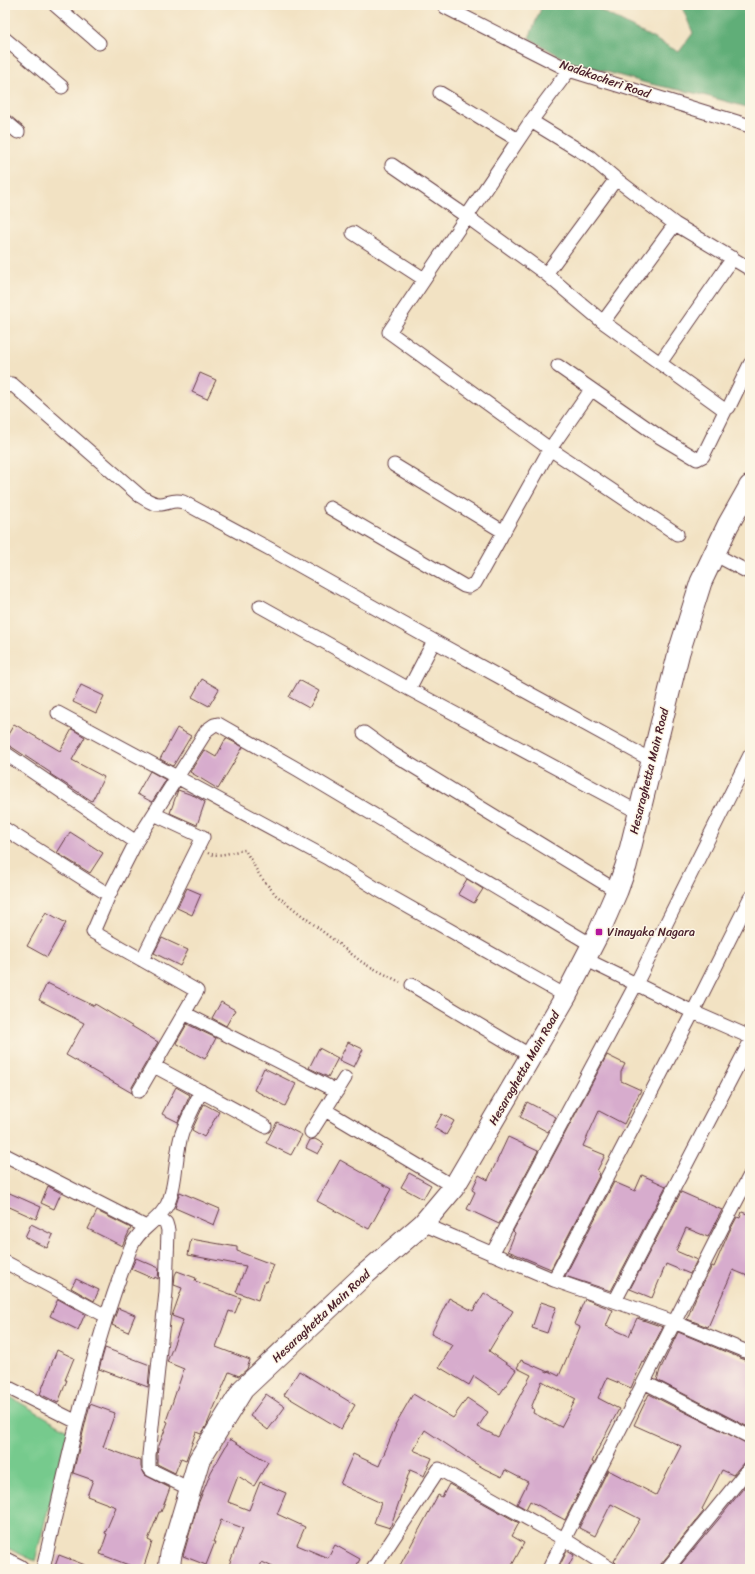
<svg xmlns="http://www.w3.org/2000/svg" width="755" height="1574" viewBox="0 0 755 1574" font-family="Sriracha,sans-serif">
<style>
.green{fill:#76ca8d;stroke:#60745c}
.forest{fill:#60ae78;stroke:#556652}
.building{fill:#d7accd;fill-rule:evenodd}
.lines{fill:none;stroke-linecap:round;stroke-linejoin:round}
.street-casing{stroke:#633c42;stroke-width:15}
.secondary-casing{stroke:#633c42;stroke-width:21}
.primary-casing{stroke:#633c42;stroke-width:23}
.path{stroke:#633c42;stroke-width:2.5;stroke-dasharray:1 3;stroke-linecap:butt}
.street{stroke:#fff;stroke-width:13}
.secondary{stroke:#fff;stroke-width:19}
.primary{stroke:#fff;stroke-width:21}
.poi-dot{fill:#b5179e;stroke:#fcf5e5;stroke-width:1.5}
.labels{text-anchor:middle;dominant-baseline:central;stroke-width:3;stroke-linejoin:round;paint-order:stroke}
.street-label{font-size:12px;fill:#4a1f2b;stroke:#fcf5e5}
.poi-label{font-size:12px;fill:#4a1f2b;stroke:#fcf5e5;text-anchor:start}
</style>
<rect width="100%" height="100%" fill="#fcf5e5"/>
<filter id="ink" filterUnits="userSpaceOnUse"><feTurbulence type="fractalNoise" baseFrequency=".025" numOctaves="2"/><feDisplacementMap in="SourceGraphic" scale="8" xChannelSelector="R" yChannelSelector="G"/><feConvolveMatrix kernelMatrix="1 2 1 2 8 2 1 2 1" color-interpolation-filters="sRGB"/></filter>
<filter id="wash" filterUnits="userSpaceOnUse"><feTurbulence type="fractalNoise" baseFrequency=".012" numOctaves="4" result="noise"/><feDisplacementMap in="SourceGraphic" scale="16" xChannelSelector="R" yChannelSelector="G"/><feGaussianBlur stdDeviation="0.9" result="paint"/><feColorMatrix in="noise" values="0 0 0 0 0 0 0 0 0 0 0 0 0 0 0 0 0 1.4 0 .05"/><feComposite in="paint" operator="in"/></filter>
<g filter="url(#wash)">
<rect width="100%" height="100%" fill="#f2e2c3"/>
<path class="green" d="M 5,1394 L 68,1430 L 35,1561 L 5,1547 Z"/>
<path class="forest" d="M 543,5 L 585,5 L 596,8 L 679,52 L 693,33 L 681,5 L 750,5 L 750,108 L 699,94 L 646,83 L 568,61 L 529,38 L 542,6 Z"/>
<g id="blocks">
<path class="building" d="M 200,373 L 216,380 L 207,399 L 192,392 Z
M 202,679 L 219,689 L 209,706 L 192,697 Z
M 299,680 L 319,691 L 309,708 L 289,697 Z
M 81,685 L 104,696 L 96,713 L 73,702 Z
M 14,724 L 60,751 L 72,729 L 85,737 L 72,760 L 104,777 L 92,801 L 50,774 L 51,773 L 10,746 L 5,745 L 5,740 Z
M 177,728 L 191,736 L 173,766 L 160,759 Z
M 226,738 L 243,747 L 218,789 L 190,772 L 204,750 L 216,757 Z
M 150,771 L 166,780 L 152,802 L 137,794 Z
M 178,790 L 195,796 L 205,802 L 197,825 L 170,813 Z
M 70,832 L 103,853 L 90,873 L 57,853 Z
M 467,879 L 483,889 L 474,903 L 458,894 Z
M 187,888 L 201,894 L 192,915 L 177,908 Z
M 46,912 L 66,923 L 47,957 L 27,946 Z
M 162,938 L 188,950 L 180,966 L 154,953 Z
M 47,983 L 94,1006 L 95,1004 L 158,1042 L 132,1087 L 132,1093 L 66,1055 L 84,1023 L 39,1000 Z
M 221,1002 L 235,1010 L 226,1026 L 212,1018 Z
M 187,1024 L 216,1038 L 205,1059 L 176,1043 Z
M 348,1042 L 363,1049 L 354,1067 L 339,1060 Z
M 319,1048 L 338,1058 L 328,1077 L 309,1068 Z
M 607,1055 L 625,1064 L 621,1072 L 621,1081 L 641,1090 L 624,1124 L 599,1111 L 583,1146 L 605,1155 L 597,1171 L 599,1172 L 598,1175 L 599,1176 L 551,1269 L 508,1251 L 515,1233 L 513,1231 Z
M 264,1068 L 296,1084 L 285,1106 L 254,1090 Z
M 176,1087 L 190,1095 L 178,1122 L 162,1114 Z
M 527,1102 L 556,1117 L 548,1132 L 520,1117 Z
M 204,1104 L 219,1112 L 204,1137 L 192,1130 Z
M 442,1114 L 454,1121 L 446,1135 L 434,1128 Z
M 277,1122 L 302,1135 L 291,1155 L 266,1143 Z
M 508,1137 L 538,1151 L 499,1224 L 467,1209 L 475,1192 L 472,1190 L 479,1175 L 488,1180 Z
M 315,1139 L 324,1144 L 318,1154 L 306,1148 L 310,1140 Z
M 340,1160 L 391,1189 L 369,1229 L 317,1201 Z
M 409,1173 L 431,1185 L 423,1199 L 401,1187 Z
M 642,1175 L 666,1186 L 611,1291 L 565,1276 L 614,1182 L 635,1191 Z
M 48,1186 L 61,1193 L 54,1209 L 41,1203 Z
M 5,1191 L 41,1207 L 36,1219 L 5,1205 Z
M 180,1192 L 220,1209 L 214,1225 L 175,1208 Z
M 681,1192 L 722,1210 L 708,1237 L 686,1228 L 676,1251 L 697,1260 L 690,1274 L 666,1264 L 652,1298 L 630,1289 Z
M 97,1211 L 131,1228 L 122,1246 L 88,1229 Z
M 742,1212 L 750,1215 L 750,1277 L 733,1270 L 708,1327 L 687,1319 L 696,1297 L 712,1266 L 714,1267 L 729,1232 L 737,1217 L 740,1218 Z
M 31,1224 L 53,1235 L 47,1248 L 25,1237 Z
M 191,1239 L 237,1247 L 237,1251 L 274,1265 L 267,1282 L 265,1281 L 258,1300 L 236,1292 L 246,1266 L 188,1255 Z
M 136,1258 L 159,1268 L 158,1279 L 155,1277 L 154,1279 L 131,1269 Z
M 177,1271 L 196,1278 L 195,1281 L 241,1298 L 235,1313 L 229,1311 L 216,1347 L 250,1360 L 247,1369 L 239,1376 L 229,1372 L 206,1427 L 201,1434 L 196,1432 L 186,1460 L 181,1458 L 175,1473 L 157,1464 L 157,1455 L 158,1448 L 168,1422 L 166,1421 L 184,1369 L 167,1362 L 183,1320 L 172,1316 L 182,1288 L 174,1285 L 175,1275 Z
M 76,1279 L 99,1290 L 94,1301 L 71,1288 Z
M 484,1293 L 513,1311 L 489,1351 L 516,1370 L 500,1394 L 474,1376 L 469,1385 L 439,1367 L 453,1345 L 431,1334 L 449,1298 L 473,1311 Z
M 58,1299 L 85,1314 L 78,1330 L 50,1316 Z
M 585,1299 L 613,1310 L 606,1326 L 629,1336 L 637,1318 L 663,1327 L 644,1363 L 642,1362 L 631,1388 L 607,1378 L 598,1398 L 619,1409 L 598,1449 L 592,1462 L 594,1463 L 565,1520 L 530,1501 L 526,1509 L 517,1504 L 528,1482 L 505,1470 L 502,1477 L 485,1469 L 473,1462 L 425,1430 L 413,1450 L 432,1458 L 424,1476 L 410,1470 L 390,1528 L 374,1523 L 381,1503 L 340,1484 L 353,1454 L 379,1466 L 396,1425 L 395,1425 L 413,1394 L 453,1418 L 467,1398 L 488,1412 L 478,1427 L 498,1437 L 531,1375 L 517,1368 L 521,1360 L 548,1372 L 549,1371 L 559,1376 L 580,1327 L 574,1324 ZM 542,1381 L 576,1399 L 561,1427 L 533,1413 L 534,1409 L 531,1408 Z
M 541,1302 L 556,1307 L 547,1333 L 532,1328 Z
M 118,1308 L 135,1315 L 128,1332 L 112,1325 Z
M 678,1332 L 750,1362 L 750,1428 L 657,1380 L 660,1370 Z
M 105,1348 L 150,1365 L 148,1387 L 99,1369 Z
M 57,1350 L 74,1358 L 65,1380 L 67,1380 L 58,1403 L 40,1394 Z
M 299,1371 L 355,1405 L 341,1429 L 284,1395 Z
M 266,1394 L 285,1407 L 268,1430 L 250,1416 Z
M 649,1394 L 750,1445 L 750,1450 L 745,1461 L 733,1475 L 722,1470 L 702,1509 L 704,1511 L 661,1564 L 659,1569 L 619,1569 L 618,1565 L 614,1561 L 640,1519 L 611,1504 L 595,1536 L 579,1528 L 608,1470 L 656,1495 L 681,1446 L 634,1425 Z
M 90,1404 L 115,1413 L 103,1447 L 141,1461 L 141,1467 L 145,1475 L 170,1488 L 161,1512 L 159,1512 L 148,1540 L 152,1542 L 143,1569 L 139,1569 L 100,1554 L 107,1534 L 105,1533 L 116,1507 L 87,1496 L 93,1480 L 73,1473 Z
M 230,1439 L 268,1462 L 254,1486 L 238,1476 L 228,1502 L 249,1510 L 260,1482 L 286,1493 L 277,1514 L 305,1527 L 297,1545 L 328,1558 L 335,1545 L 360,1559 L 355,1569 L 277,1569 L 262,1562 L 259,1569 L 239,1569 L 229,1565 L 243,1528 L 221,1520 L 213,1542 L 215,1542 L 206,1565 L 183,1556 L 198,1504 L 211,1472 Z
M 750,1480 L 750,1569 L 677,1569 L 718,1520 Z
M 449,1484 L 519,1523 L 512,1536 L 524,1543 L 510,1569 L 398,1569 L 438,1495 L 442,1497 Z
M 567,1551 L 574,1555 L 567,1569 L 558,1569 Z
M 59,1555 L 93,1568 L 92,1569 L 54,1569 Z"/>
</g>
</g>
<g filter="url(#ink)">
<use href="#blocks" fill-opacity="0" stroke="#633c42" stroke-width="1"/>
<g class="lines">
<g class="street-casing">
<path id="street" d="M 55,5 L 99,43
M 445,7 L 569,70 L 750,126
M 5,39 L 62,87
M 569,70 L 531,121 L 389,332 L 550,449 L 677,534
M 440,93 L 518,140
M 5,121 L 18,132
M 531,121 L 590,157 L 616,179 L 675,224 L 750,269
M 392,165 L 466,216 L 546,274 L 603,322 L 722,408 L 726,409 L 729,407 L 750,364
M 353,233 L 424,279
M 546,274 L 616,179
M 603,322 L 675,224
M 660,363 L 733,258
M 558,366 L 660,437 L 697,459 L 703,456 L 726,409
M 5,388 L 9,384 L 12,384 L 140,496 C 146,499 153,505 161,504 C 169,503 174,499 183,502 L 270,549 L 434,641 L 651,760
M 394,465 L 504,532
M 330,508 L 464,586 L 468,587 L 475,583 L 550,449 L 591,390
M 714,554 L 750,573
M 260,606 L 409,689 L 638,812
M 409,689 L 434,641
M 58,713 L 327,858 L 377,889 L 566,996
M 364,733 L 393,754 L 617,891
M 5,753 L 136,842
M 5,829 L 109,895
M 585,959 L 693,1012 L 750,1037
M 142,960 L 203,837 L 154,814
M 412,985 L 531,1056
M 184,1013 L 337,1091
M 154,1066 L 265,1126
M 139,1091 L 197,991 L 93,932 L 109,895 L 136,842 L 207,730 L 214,725 L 218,724 L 297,769 L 592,945
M 325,1110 L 454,1187
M 311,1132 L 345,1078
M 5,1155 L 146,1227
M 159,1217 L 166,1223 L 168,1230 L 166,1292 L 149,1455 L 149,1467 L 151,1470 L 190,1489
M 423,1224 L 554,1280 L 674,1322 L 750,1353
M 492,1254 L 636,984 L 750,755
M 5,1262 L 106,1316
M 554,1280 L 693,1012 L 750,898
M 615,1301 L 750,1042
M 644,1382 L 750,1437
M 5,1386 L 77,1422
M 43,1569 C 68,1461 90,1351 131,1247 C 139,1227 163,1220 170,1198 C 177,1177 175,1154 182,1133 C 187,1119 195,1105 201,1091
M 373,1569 L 439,1469 L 564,1539 L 611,1569
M 549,1569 L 722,1228 L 750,1175
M 667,1569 L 750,1467"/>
</g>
<g class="secondary-casing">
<path id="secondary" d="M 5,1562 L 19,1569"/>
</g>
<g class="primary-casing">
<path id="primary" d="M 169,1569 L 171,1554 L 199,1460 L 243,1389 L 363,1276 L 423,1224 L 454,1187 L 566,996 L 599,932 L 617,891 L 626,866 L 679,652 L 701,582 L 728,525 L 750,486"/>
</g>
<path class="path" d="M 208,853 C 218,858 234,851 245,850 L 260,876 L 276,895 L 363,963 L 400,982"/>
<use href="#street" class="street"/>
<use href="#secondary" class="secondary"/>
<use href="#primary" class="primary"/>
</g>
</g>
<rect class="poi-dot" x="595" y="928" width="8" height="8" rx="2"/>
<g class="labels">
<g class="street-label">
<text transform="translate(605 79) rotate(19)">Nadakacheri Road</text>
<text transform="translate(649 771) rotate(-76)">Hesaraghetta Main Road</text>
<text transform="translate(524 1068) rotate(-60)">Hesaraghetta Main Road</text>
<text transform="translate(321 1316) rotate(-43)">Hesaraghetta Main Road</text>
</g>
<g class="poi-label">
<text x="607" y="932">Vinayaka Nagara</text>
</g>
</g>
<rect width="755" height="1574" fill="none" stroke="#fcf5e5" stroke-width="20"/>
</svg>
